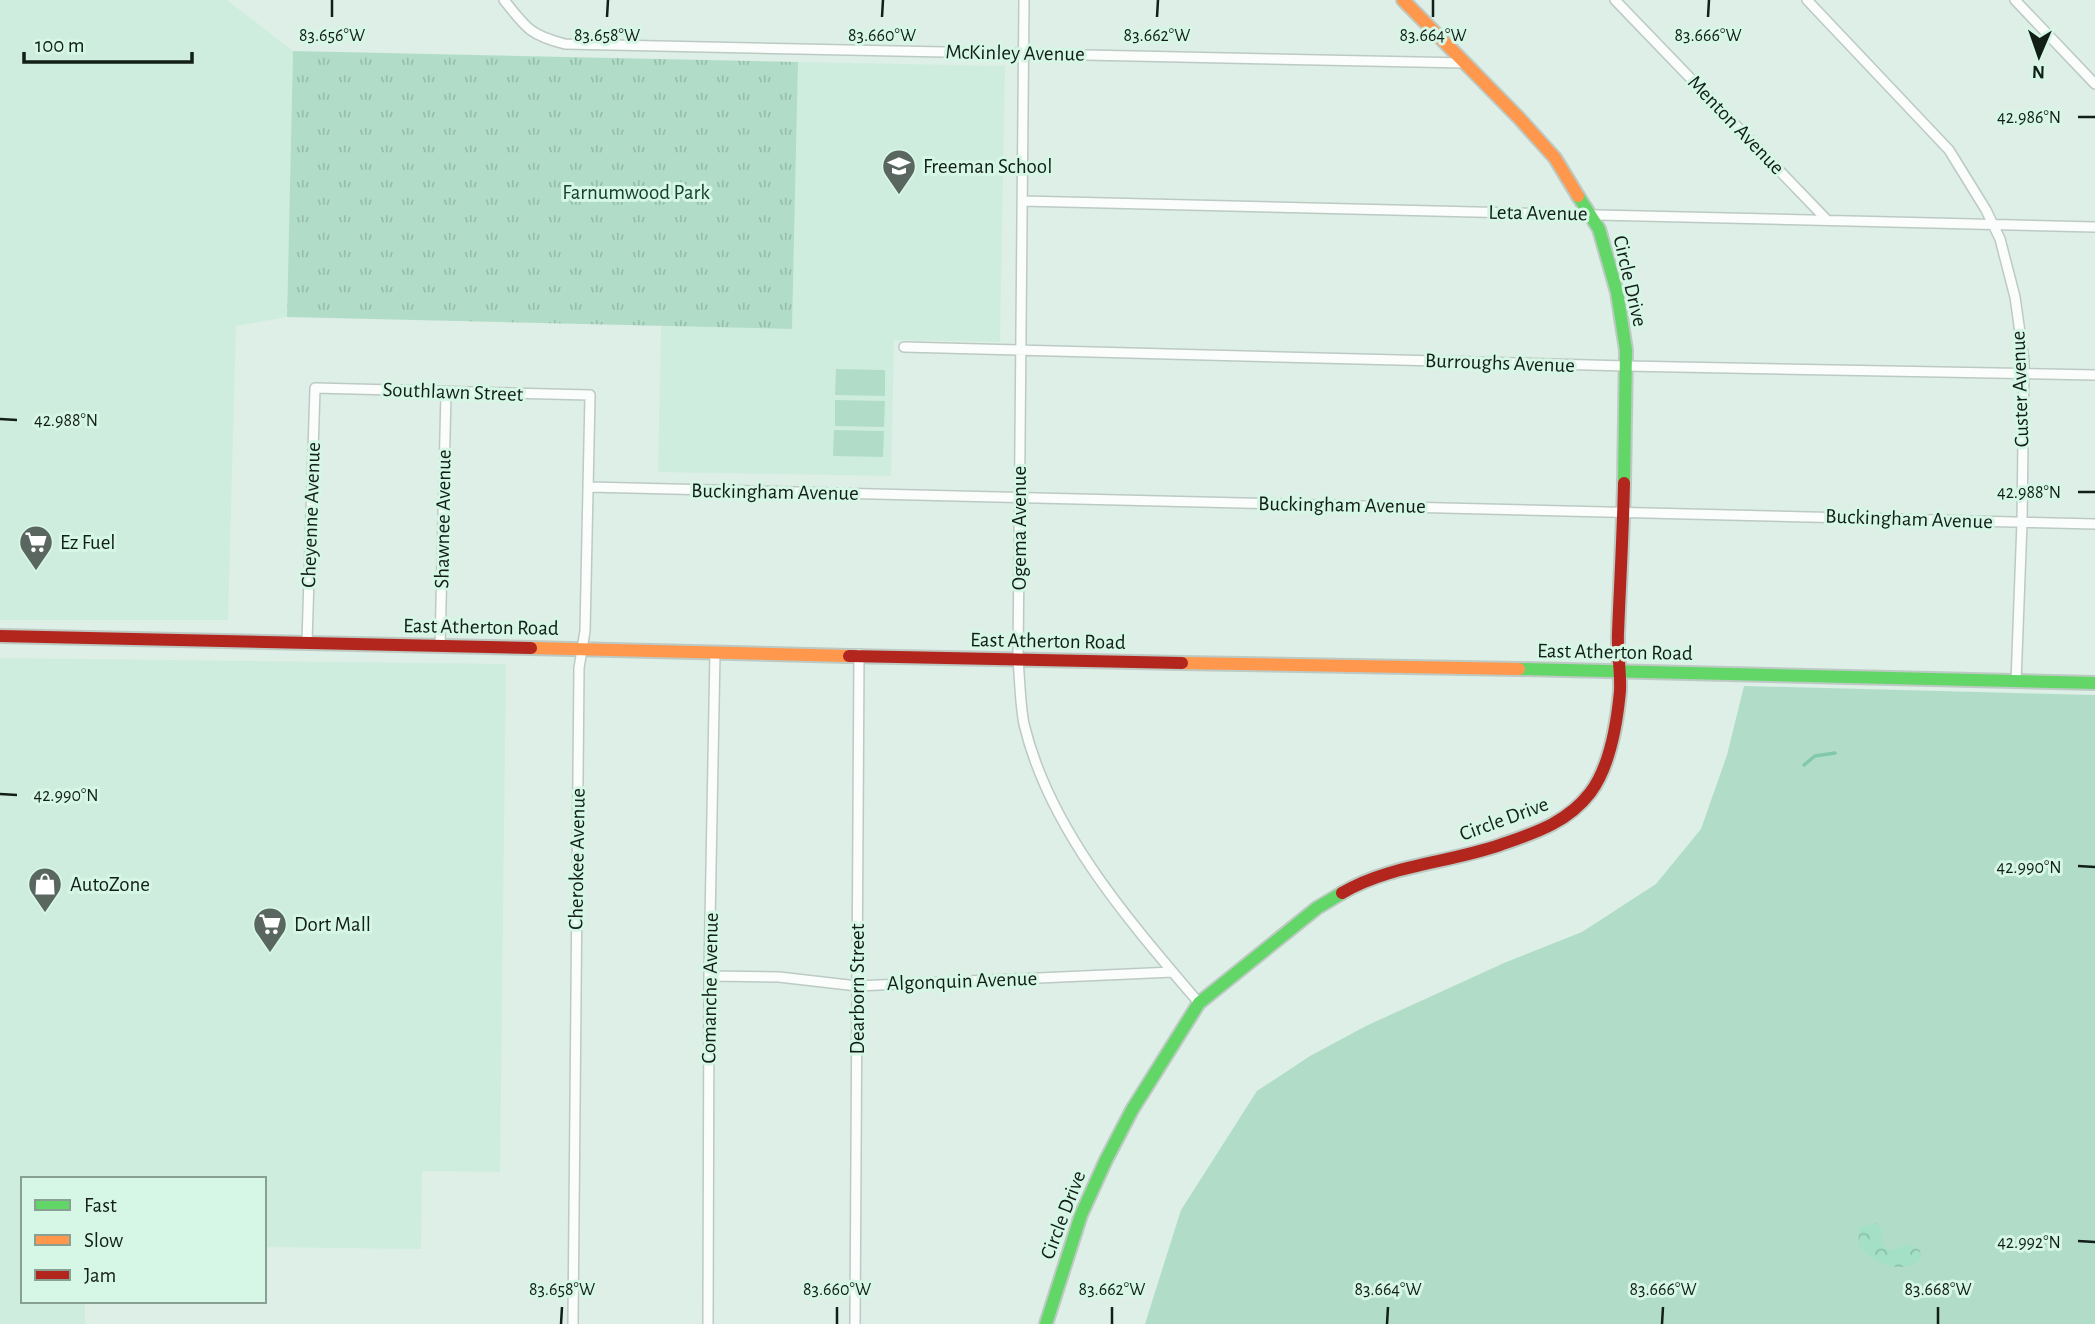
<svg xmlns="http://www.w3.org/2000/svg" width="2095" height="1324" viewBox="0 0 2095 1324" font-family="'Alegreya Sans',sans-serif">
<style>
.built{fill:#cfedde}
.grass{fill:#b1ddc8}
.forest{fill:url(#forest-crowns)}
.park{fill:url(#park-tufts)}
.lines{fill:none;stroke-linecap:round;stroke-linejoin:round}
.stream{stroke:#81c9aa;stroke-width:3.5}
.street-casing{stroke:#bccac3;stroke-width:12}
.fast-casing{stroke:#bccac3;stroke-width:16}
.slow-casing{stroke:#bccac3;stroke-width:16}
.jam-casing{stroke:#bccac3;stroke-width:16}
.street{stroke:#fafdfb;stroke-width:9}
.fast{stroke:#63d668;stroke-width:12}
.slow{stroke:#ff974d;stroke-width:12}
.jam{stroke:#b3261e;stroke-width:12}
.ticks{fill:none;stroke:#121e18;stroke-width:2.5}
.labels{text-anchor:middle;dominant-baseline:central;stroke-width:6;stroke-linejoin:round;paint-order:stroke}
.street-label{font-size:21px;fill:#121e18;stroke:#d6f6e6}
.poi-label{font-size:21px;fill:#121e18;stroke:#d6f6e6;text-anchor:start}
.park-label{font-size:21px;fill:#16402f;stroke:#d6f6e6}
.ticks-label{font-size:18px;text-anchor:middle;fill:#121e18;stroke:#d6f6e6;stroke-width:6;stroke-linejoin:round;paint-order:stroke}
</style>
<defs>
<pattern id="forest-crowns" width="20" height="18" patternUnits="userSpaceOnUse" patternTransform="scale(1.75)"><rect width="20" height="18" fill="#a3e0c5"/><path d="M2 6a3 3 0 1 1 6 0M12 15a3 3 0 1 1 6 0" fill="none" stroke="#8bc0a8"/></pattern>
<pattern id="park-tufts" width="24" height="20" patternUnits="userSpaceOnUse" patternTransform="scale(1.75)"><rect width="24" height="20" fill="#b1ddc8"/><path d="M3 7l-1-3M5 7V3M7 7l1-3M15 17l-1-3M17 17v-4M19 17l1-3" fill="none" stroke="#97bdab"/></pattern>
</defs>
<rect width="100%" height="100%" fill="#ddefe6"/>
<path class="built" d="M 0,0 L 227,0 L 293,51 L 287,317 L 236,326 L 228,620 L 0,620 Z
M 798,62 L 1005,66 L 1000,342 L 894,340 L 891,476 L 658,472 L 661,326 L 792,328 Z
M 0,658 L 506,664 L 500,1172 L 422,1171 L 421,1249 L 264,1247 L 264,1179 L 23,1179 L 23,1301 L 85,1301 L 85,1324 L 0,1324 Z"/>
<path class="grass" d="M 836,369 L 885,370 L 885,396 L 835,395 Z
M 835,400 L 885,401 L 884,427 L 835,426 Z
M 834,430 L 884,431 L 883,457 L 833,456 Z
M 1744,686 L 2095,695 L 2095,1324 L 1145,1324 L 1181,1210 L 1257,1091 L 1310,1056 L 1366,1026 L 1504,963 L 1582,932 L 1656,884 L 1701,829 L 1727,755 Z"/>
<path class="forest" d="M 1876,1223 L 1881,1228 C 1883,1239 1879,1249 1894,1250 L 1907,1244 L 1920,1250 L 1921,1259 C 1903,1276 1867,1263 1858,1243 L 1860,1227 Z"/>
<path class="park" d="M 293,51 L 798,62 L 792,329 L 287,317 Z"/>
<g class="lines">
<path class="stream" d="M 1804,765 L 1815,756 L 1835,753"/>
<g class="street-casing">
<path id="street" d="M 504,0 C 526,28 530,35 565,44 L 1465,63
M 1024,0 L 1018,660 C 1020,681 1020,704 1024,724 C 1049,830 1130,922 1199,1003
M 1615,0 L 1827,220
M 1807,0 L 1949,150 L 1986,210 L 2000,239 L 2015,297 L 2024,361 L 2022,522 L 2016,682
M 2015,0 L 2095,84
M 1022,201 L 2095,227
M 904,347 L 1626,366 L 2095,375
M 589,487 L 2095,524
M 307,642 L 315,388 L 590,395 L 585,631 L 579,668 L 573,1324
M 440,646 L 446,393
M 709,976 L 779,977 L 857,986 L 1173,972
M 708,1324 L 709,976 L 715,652
M 855,1324 L 859,654"/>
</g>
<g class="fast-casing">
<path id="fast" d="M 1578,196 L 1599,229 L 1617,292 L 1626,350 L 1624,483
M 1519,669 L 2095,683
M 1046,1324 L 1081,1215 L 1106,1160 L 1132,1110 L 1199,1003 L 1317,908 L 1342,893"/>
</g>
<g class="slow-casing">
<path id="slow" d="M 1403,0 L 1519,118 L 1555,158 L 1578,196
M 531,648 L 849,656
M 1182,663 L 1519,669"/>
</g>
<g class="jam-casing">
<path id="jam" d="M 0,636 L 531,648
M 849,656 L 1182,663
M 1342,893 C 1389,865 1448,863 1500,845 C 1534,833 1567,823 1590,793 C 1610,767 1617,723 1620,691 C 1621,672 1617,652 1618,633 C 1620,583 1623,533 1624,483"/>
</g>
<use href="#street" class="street"/>
<use href="#fast" class="fast"/>
<use href="#slow" class="slow"/>
<use href="#jam" class="jam"/>
</g>
<path class="ticks" d="M 332,17 L 332,0M 607,17 L 608,0M 882,17 L 883,0M 1157,17 L 1158,0M 1433,17 L 1433,0M 1708,17 L 1709,0M 2078,117 L 2095,117M 0,419 L 17,420M 2078,492 L 2095,492M 0,794 L 17,795M 2078,866 L 2095,867M 2078,1241 L 2095,1242M 561,1324 L 562,1307M 837,1324 L 837,1307M 1112,1324 L 1112,1307M 1387,1324 L 1388,1307M 1662,1324 L 1663,1307M 1938,1324 L 1938,1307"/>
<defs>
<g id="school-pin" transform="scale(1.75)"><path d="M0 17L-7.5 6A9.5 9.5 0 1 1 7.5 6Z" fill="#596760" stroke="#d6f6e6"/><path d="M0-5L7-2L0 1L-7-2ZM-4 1L0 2.5L4 1V4Q0 6-4 4Z" fill="#fff"/></g>
<g id="supermarket-pin" transform="scale(1.75)"><path d="M0 17L-7.5 6A9.5 9.5 0 1 1 7.5 6Z" fill="#596760" stroke="#d6f6e6"/><path d="M-6-5.5h2.5l.6 2H6L4.5 2H-2.5L-4.4-4H-6ZM-1.5 3.2a1.3 1.3 0 1 0 .1 0ZM3 3.2a1.3 1.3 0 1 0 .1 0Z" fill="#fff"/></g>
<g id="shop-pin" transform="scale(1.75)"><path d="M0 17L-7.5 6A9.5 9.5 0 1 1 7.5 6Z" fill="#596760" stroke="#d6f6e6"/><path d="M-5-2.5h2.3a2.7 3.5 0 0 1 5.4 0H5L5.5 6h-11ZM-1.5-2.5h3a1.5 2.3 0 0 0-3 0Z" fill="#fff"/></g>
</defs>
<g fill-rule="evenodd">
<use href="#school-pin" x="899" y="166"/>
<use href="#supermarket-pin" x="36" y="542"/>
<use href="#shop-pin" x="45" y="884"/>
<use href="#supermarket-pin" x="270" y="924"/>
</g>
<g class="labels">
<g class="street-label">
<text transform="translate(1015 53) rotate(1)">McKinley Avenue</text>
<text transform="translate(1736 125) rotate(46)">Menton Avenue</text>
<text transform="translate(1538 213) rotate(1)">Leta Avenue</text>
<text transform="translate(1630 281) rotate(77)">Circle Drive</text>
<text transform="translate(1500 363) rotate(2)">Burroughs Avenue</text>
<text transform="translate(2020 389) rotate(-92)">Custer Avenue</text>
<text transform="translate(453 392) rotate(2)">Southlawn Street</text>
<text transform="translate(775 492) rotate(1)">Buckingham Avenue</text>
<text transform="translate(1342 505) rotate(1)">Buckingham Avenue</text>
<text transform="translate(311 515) rotate(-88)">Cheyenne Avenue</text>
<text transform="translate(443 519) rotate(-89)">Shawnee Avenue</text>
<text transform="translate(1909 519) rotate(2)">Buckingham Avenue</text>
<text transform="translate(1019 528) rotate(-90)">Ogema Avenue</text>
<text transform="translate(481 627) rotate(1)">East Atherton Road</text>
<text transform="translate(1048 641) rotate(1)">East Atherton Road</text>
<text transform="translate(1615 652) rotate(1)">East Atherton Road</text>
<text transform="translate(1504 819) rotate(-20)">Circle Drive</text>
<text transform="translate(577 859) rotate(-89)">Cherokee Avenue</text>
<text transform="translate(962 981) rotate(-2)">Algonquin Avenue</text>
<text transform="translate(710 988) rotate(-89)">Comanche Avenue</text>
<text transform="translate(857 989) rotate(-90)">Dearborn Street</text>
<text transform="translate(1063 1215) rotate(-69)">Circle Drive</text>
</g>
<g class="poi-label">
<text x="923" y="166">Freeman School</text>
<text x="60" y="542">Ez Fuel</text>
<text x="70" y="884">AutoZone</text>
<text x="294" y="924">Dort Mall</text>
</g>
<g class="park-label">
<text x="636" y="192">Farnumwood Park</text>
</g>
</g>
<g class="ticks-label">
<text x="332" y="41">83.656°W</text>
<text x="607" y="41">83.658°W</text>
<text x="882" y="41">83.660°W</text>
<text x="1157" y="41">83.662°W</text>
<text x="1433" y="41">83.664°W</text>
<text x="1708" y="41">83.666°W</text>
<text x="2029" y="123">42.986°N</text>
<text x="66" y="426">42.988°N</text>
<text x="2029" y="498">42.988°N</text>
<text x="66" y="801">42.990°N</text>
<text x="2029" y="873">42.990°N</text>
<text x="2029" y="1248">42.992°N</text>
<text x="562" y="1295">83.658°W</text>
<text x="837" y="1295">83.660°W</text>
<text x="1112" y="1295">83.662°W</text>
<text x="1388" y="1295">83.664°W</text>
<text x="1663" y="1295">83.666°W</text>
<text x="1938" y="1295">83.668°W</text>
</g>
<rect x="21" y="1177" width="245" height="126" fill="#d6f6e6" stroke="#88a094" stroke-width="2"/>
<rect x="35" y="1200" width="35" height="10" fill="#63d668" stroke="#88a094" stroke-width="2"/>
<text x="84" y="1212" font-size="21" fill="#121e18">Fast</text>
<rect x="35" y="1235" width="35" height="10" fill="#ff974d" stroke="#88a094" stroke-width="2"/>
<text x="84" y="1247" font-size="21" fill="#121e18">Slow</text>
<rect x="35" y="1270" width="35" height="10" fill="#b3261e" stroke="#88a094" stroke-width="2"/>
<text x="84" y="1282" font-size="21" fill="#121e18">Jam</text>
<g transform="translate(2039 56) rotate(182)" stroke="#d6f6e6" stroke-width="5" paint-order="stroke">
<path d="M0-5L12 26L0 18L-12 26Z" fill="#121e18"/>
<text y="-10" font-size="19" font-weight="bold" text-anchor="middle" fill="#121e18">N</text>
</g>
<path d="M24 52v10h168v-10" fill="none" stroke="#121e18" stroke-width="3.5"/>
<text x="35" y="52" font-size="21" fill="#121e18" stroke="#d6f6e6" stroke-width="5" paint-order="stroke">100 m</text>
</svg>
